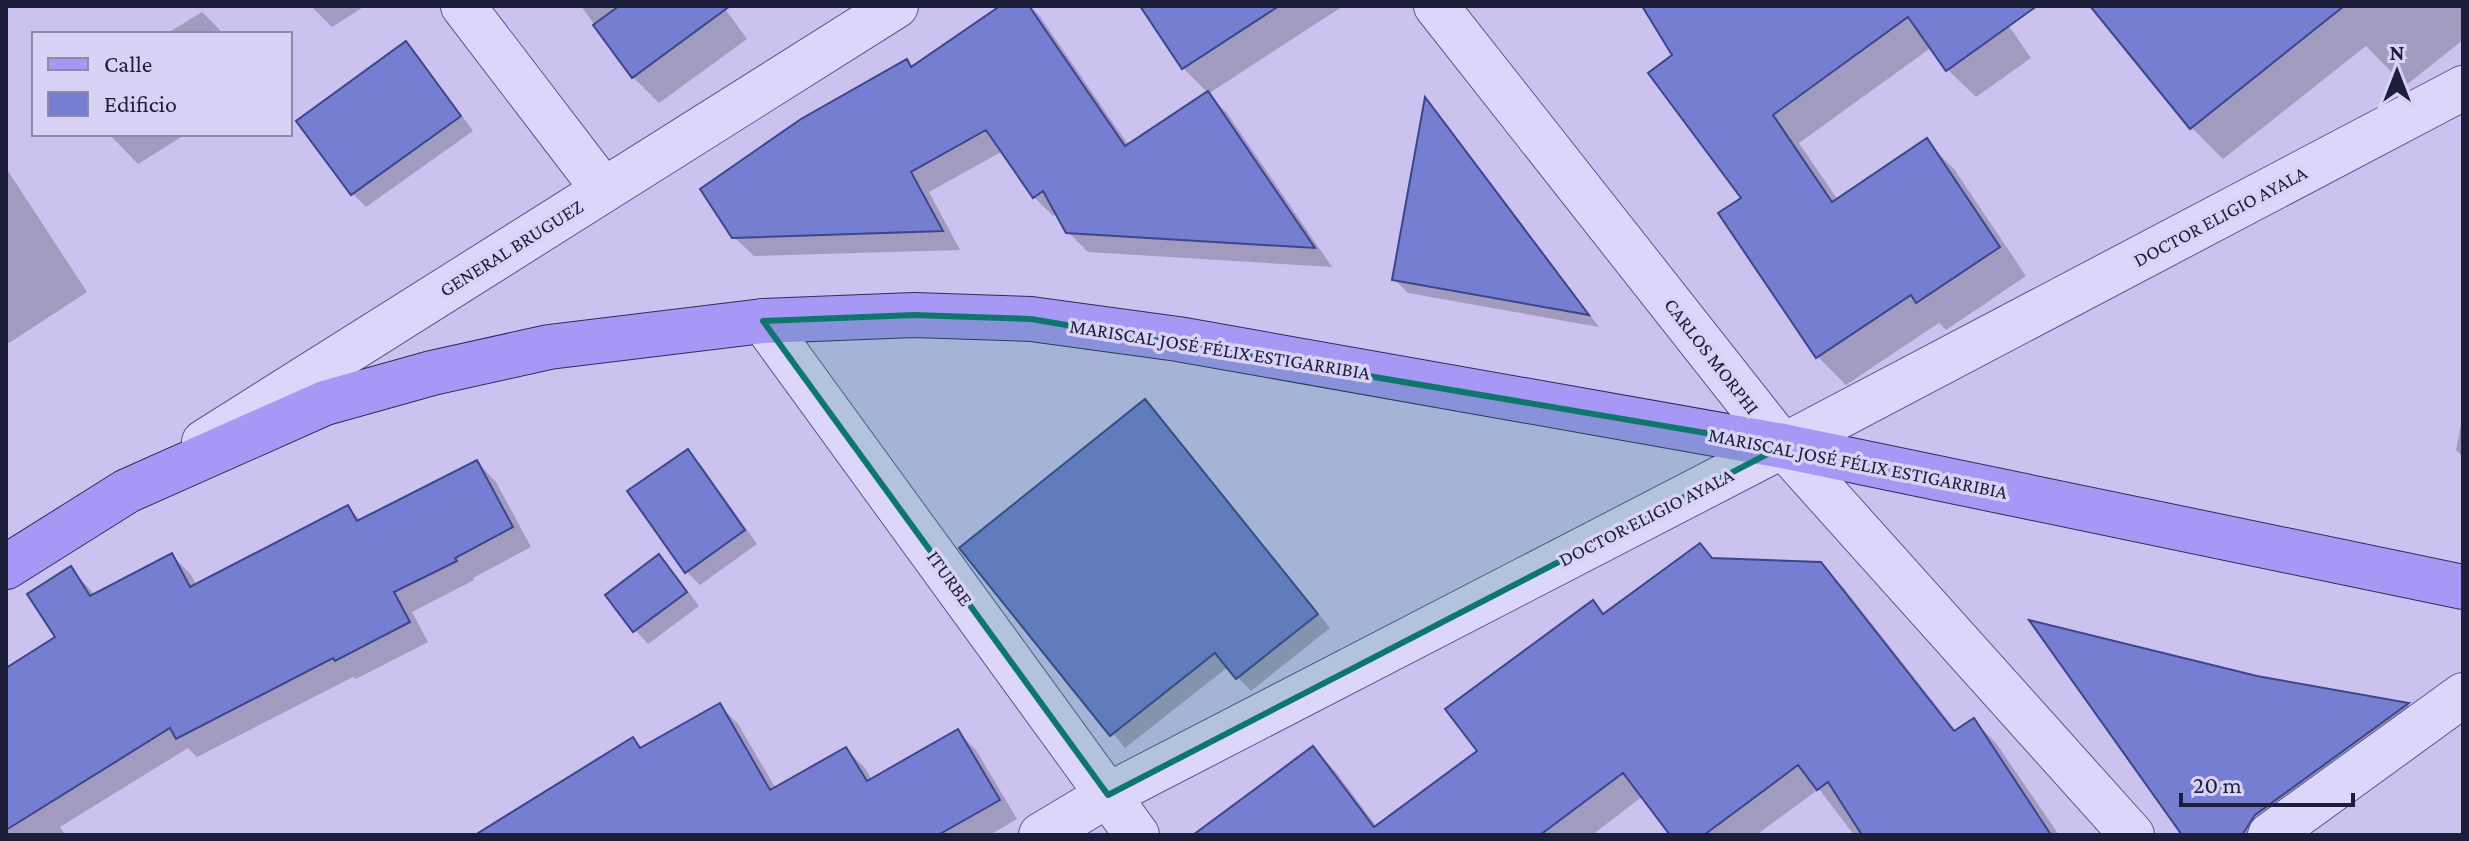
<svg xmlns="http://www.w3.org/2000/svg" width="2469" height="841" viewBox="0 0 2469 841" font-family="'Crimson Pro',serif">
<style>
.shadow{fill:#0003}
.building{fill:#767ed1;stroke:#3d458c;stroke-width:2}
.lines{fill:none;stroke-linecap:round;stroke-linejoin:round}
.minor-casing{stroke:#59588b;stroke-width:46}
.primary-casing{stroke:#2d2e59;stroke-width:46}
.minor{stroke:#ddd6fb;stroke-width:44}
.primary{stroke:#a898f6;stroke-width:44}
.marked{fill:#0f766e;fill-opacity:0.2;stroke:#0f766e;stroke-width:6;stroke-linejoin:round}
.labels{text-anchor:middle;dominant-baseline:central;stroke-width:7;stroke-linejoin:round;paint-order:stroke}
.street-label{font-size:20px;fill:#1d1e3a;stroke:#d9d2f7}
</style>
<rect width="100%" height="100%" fill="#cbc2f0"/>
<path class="shadow" d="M 311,6 L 365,6 L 332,27 Z
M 581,6 L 723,6 L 747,39 L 659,103 L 633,77 Z
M 1004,6 L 1030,6 L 1039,15 L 1129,146 L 1208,93 L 1183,68 L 1143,6 L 1339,6 L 1340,8 L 1208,94 L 1227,113 L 1332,267 L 1088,252 L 1068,232 L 1057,213 L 1053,216 L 1034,197 L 1003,151 L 929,192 L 960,250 L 754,256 L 734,237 L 906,62 L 912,68 Z
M 1644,6 L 1995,6 L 2031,58 L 1976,97 L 1948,70 L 1932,47 L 1799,143 L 1838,200 L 1926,141 L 1954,169 L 2026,276 L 1946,330 L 1939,323 L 1846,385 L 1818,357 L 1721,214 L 1744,198 L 1675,56 Z
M 2093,6 L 2463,6 L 2463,40 L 2405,86 L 2366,46 L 2223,159 L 2191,127 Z
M 202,12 L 224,34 L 166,34 Z
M 405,44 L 419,57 L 473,131 L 366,207 L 353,194 L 299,122 Z
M 1426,102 L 1438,113 L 1599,327 L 1408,293 L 1394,279 Z
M 109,134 L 186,134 L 138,164 Z
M 6,168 L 87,292 L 6,345 Z
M 2463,414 L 2463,457 L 2456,450 Z
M 1158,415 L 1330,628 L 1251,691 L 1228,667 L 1125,748 L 962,548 Z
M 687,451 L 701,465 L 757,544 L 700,585 L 687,572 Z
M 477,462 L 496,482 L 531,547 L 473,578 L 474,580 L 412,612 L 428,642 L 356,679 L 353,677 L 197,757 L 188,748 L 60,827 L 65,835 L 6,835 L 6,671 L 57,638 L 71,569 L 95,595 L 172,555 L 191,575 L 197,586 L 348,507 L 361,521 Z
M 1700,545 L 1715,560 L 1820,564 L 1843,587 L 1957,732 L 1974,721 L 1996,743 L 2059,835 L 1854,835 L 1819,789 L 1756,835 L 1672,835 L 1643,796 L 1592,835 L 1232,835 L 1313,748 L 1335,771 L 1377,827 L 1480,751 L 1593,603 L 1605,615 Z
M 659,557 L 672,570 L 699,606 L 648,644 L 635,630 Z
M 2256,678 L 2408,705 L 2424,720 L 2268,835 L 2185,835 Z
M 719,705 L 738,724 L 776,789 L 846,749 L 865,768 L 872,780 L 957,731 L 976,750 L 1017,819 L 990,835 L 527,835 L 633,740 L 643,749 Z"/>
<path class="building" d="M 619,6 L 730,6 L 632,78 L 593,25 Z
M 1000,6 L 1029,6 L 1125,146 L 1208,91 L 1315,248 L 1066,233 L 1043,191 L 1033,198 L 986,130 L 911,172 L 943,231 L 732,238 L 700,189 L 801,119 L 907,59 L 911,67 Z
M 1140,6 L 1279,6 L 1182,69 Z
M 1642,6 L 2037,6 L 1946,71 L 1908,17 L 1773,115 L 1832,202 L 1927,138 L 2000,247 L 1916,303 L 1911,295 L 1816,358 L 1718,213 L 1741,198 L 1648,73 L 1672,55 Z
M 2090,6 L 2344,6 L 2190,129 Z
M 406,41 L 461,116 L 351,195 L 296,121 Z
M 1425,97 L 1589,315 L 1392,280 Z
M 1145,399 L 1318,614 L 1236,679 L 1215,653 L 1110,736 L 959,548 Z
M 688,449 L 745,530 L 685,573 L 627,491 Z
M 477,460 L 513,527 L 455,558 L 457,561 L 394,592 L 410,622 L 335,661 L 333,658 L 176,739 L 170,728 L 6,830 L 6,668 L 55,637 L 27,594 L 71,566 L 90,596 L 172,553 L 190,587 L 348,505 L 357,521 Z
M 1700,543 L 1712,558 L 1821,562 L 1954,731 L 1974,718 L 2051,835 L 1862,835 L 1828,782 L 1817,790 L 1798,765 L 1704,835 L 1670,835 L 1623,773 L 1540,835 L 1193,835 L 1313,746 L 1374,827 L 1477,751 L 1445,709 L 1593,600 L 1603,614 Z
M 659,554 L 687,592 L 633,632 L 605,595 Z
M 2029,620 L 2257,676 L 2409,703 L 2255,815 L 2242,835 L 2182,835 Z
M 720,703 L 770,790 L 846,747 L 867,781 L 958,729 L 1000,800 L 938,835 L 475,835 L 633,737 L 640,748 Z"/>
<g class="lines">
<g class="minor-casing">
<path id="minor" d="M 463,6 L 603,189
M 1436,6 L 1783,446 L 2132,835
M 763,321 L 1137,835
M 204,442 L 896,6
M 1041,835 L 1108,795 L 1783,446 L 2463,88
M 2270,835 L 2463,695"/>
</g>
<g class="primary-casing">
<path id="primary" d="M 6,567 L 127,491 L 325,403 L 432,373 L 549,347 L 763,321 L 914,315 L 1031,319 L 1178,339 L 1783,446 L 2463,587"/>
</g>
<use href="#minor" class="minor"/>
<use href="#primary" class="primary"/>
</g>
<path class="marked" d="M 914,315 L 1031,319 L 1783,446 L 1108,795 L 763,321 Z"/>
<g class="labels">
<g class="street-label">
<text transform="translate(2220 216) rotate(-28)">DOCTOR ELIGIO AYALA</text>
<text transform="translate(511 248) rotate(-32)">GENERAL BRUGUEZ</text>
<text transform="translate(1220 349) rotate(9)">MARISCAL JOSÉ FÉLIX ESTIGARRIBIA</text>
<text transform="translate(1712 356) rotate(52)">CARLOS MORPHI</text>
<text transform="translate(1858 463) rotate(11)">MARISCAL JOSÉ FÉLIX ESTIGARRIBIA</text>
<text transform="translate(1646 517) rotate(-27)">DOCTOR ELIGIO AYALA</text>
<text transform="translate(950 578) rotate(54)">ITURBE</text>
</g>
</g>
<rect width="2469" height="841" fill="none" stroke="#1d1e3a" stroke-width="16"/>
<rect x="32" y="32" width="260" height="104" fill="#d9d2f7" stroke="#8e8aab" stroke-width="2"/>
<rect x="48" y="58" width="40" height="12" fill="#a898f6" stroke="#8e8aab" stroke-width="2"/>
<text x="104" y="72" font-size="24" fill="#1d1e3a">Calle</text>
<rect x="48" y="92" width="40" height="24" fill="#767ed1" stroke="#8e8aab" stroke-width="2"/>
<text x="104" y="112" font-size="24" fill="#1d1e3a">Edificio</text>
<g transform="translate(2397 72)" stroke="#d9d2f7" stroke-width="6" paint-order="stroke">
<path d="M0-6L14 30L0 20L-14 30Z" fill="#1d1e3a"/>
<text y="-12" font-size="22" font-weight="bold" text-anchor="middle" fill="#1d1e3a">N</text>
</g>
<path d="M2181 793v12h172v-12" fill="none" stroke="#1d1e3a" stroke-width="4"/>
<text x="2193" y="793" font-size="24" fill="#1d1e3a" stroke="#d9d2f7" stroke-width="6" paint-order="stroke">20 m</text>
</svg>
